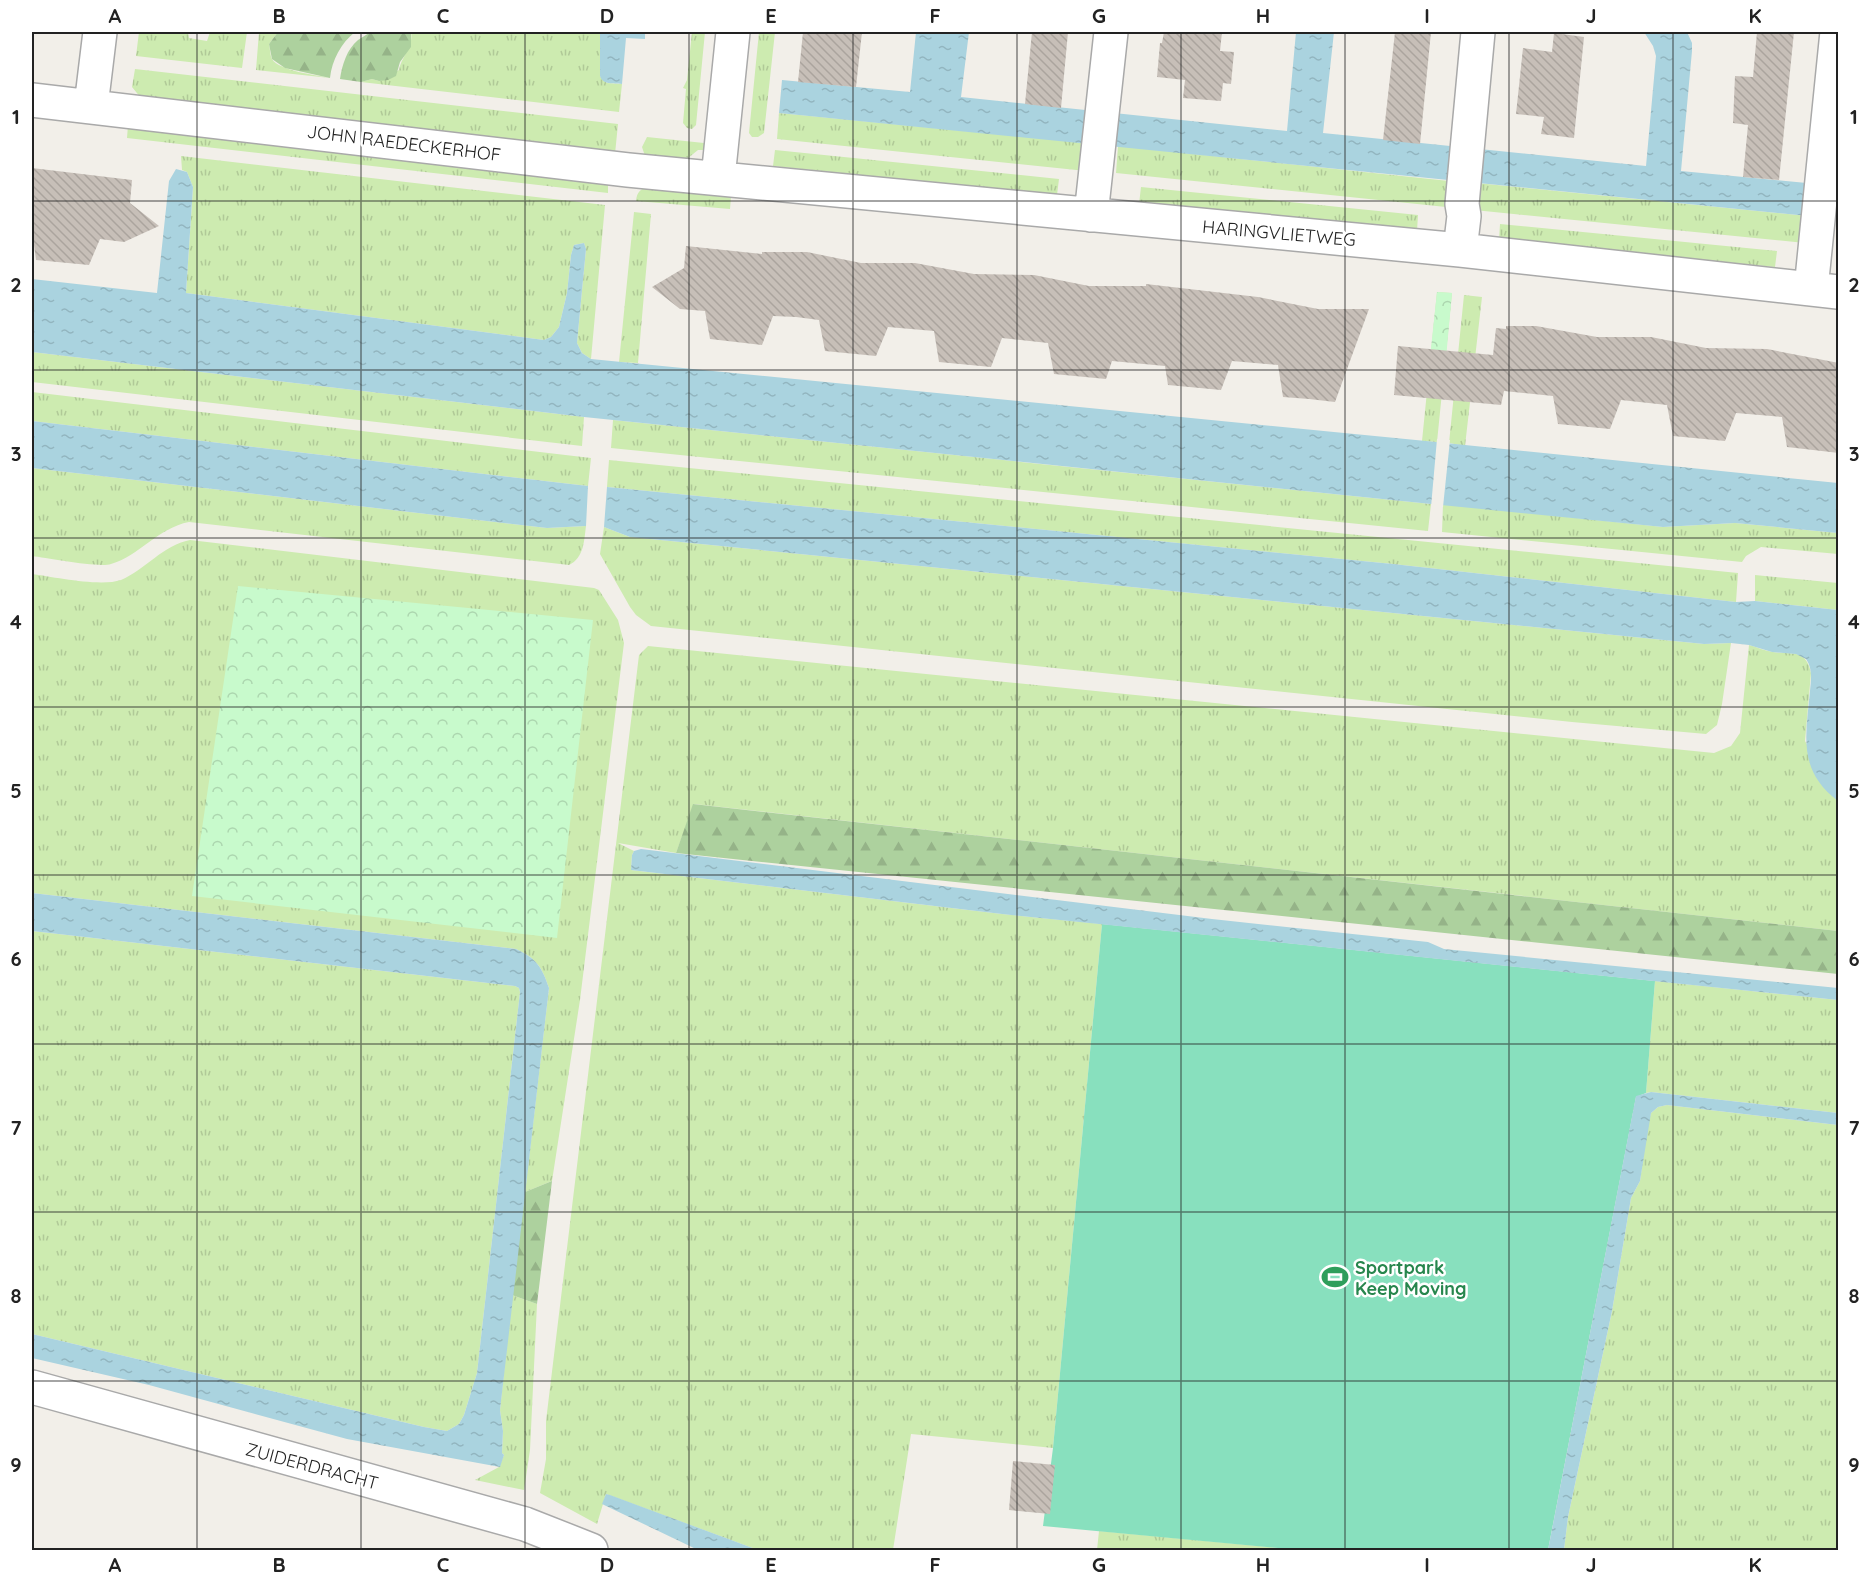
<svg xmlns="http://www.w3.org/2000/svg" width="1870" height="1582" viewBox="0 0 1870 1582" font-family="Quicksand,sans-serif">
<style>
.grass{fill:url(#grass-tufts)}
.forest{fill:url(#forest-firs)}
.park{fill:url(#park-crowns)}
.pitch{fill:#88e0be}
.water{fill:url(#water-ripples)}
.pier{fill:#f2efe9}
.building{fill:url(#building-back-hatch)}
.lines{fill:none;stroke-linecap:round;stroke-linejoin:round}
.minor-casing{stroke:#a9a9a9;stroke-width:36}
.minor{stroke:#fff;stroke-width:33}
.grid{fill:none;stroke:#222;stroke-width:1.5;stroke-opacity:0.55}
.labels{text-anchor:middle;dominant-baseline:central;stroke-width:5;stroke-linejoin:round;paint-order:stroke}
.street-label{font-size:18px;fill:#222;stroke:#fff}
.leisure-label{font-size:18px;font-weight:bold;fill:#27864d;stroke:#fff;text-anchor:start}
.neatline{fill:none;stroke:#222;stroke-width:2}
.grid-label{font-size:20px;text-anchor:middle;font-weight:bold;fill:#222}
</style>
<defs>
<pattern id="grass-tufts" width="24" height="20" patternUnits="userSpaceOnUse" patternTransform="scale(1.5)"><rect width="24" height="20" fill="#cdebb0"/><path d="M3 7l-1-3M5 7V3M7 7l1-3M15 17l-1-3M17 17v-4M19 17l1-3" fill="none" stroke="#b0c997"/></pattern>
<pattern id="forest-firs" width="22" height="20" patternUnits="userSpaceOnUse" patternTransform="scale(1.5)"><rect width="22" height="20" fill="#add19e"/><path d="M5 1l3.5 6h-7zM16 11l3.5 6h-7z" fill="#95b388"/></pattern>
<pattern id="park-crowns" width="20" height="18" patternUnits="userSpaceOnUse" patternTransform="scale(1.5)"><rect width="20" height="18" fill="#c8facc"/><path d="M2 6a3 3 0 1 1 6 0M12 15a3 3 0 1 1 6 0" fill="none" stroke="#acd6af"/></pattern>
<pattern id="water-ripples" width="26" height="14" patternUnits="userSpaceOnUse" patternTransform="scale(1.5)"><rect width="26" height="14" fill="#aad3df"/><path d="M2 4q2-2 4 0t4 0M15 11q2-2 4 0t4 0" fill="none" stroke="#92b5bf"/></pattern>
<pattern id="building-back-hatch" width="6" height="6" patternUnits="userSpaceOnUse" patternTransform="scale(1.5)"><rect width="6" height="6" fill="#c7bfb8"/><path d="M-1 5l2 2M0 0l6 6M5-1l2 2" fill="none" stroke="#aba49e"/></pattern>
</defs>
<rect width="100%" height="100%" fill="#f2efe9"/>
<path class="grass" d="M 139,32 L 188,32 L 189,38 L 207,41 L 210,32 L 247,32 L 242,68 L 136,56 Z
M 259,32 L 278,32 L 269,44 C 270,48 270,55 272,59 C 279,71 317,75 330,78 L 256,70 Z
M 411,32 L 600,32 L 600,76 L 607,83 L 622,84 L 619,112 L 361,82 L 372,79 L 379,81 L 399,70 C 401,57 414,46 411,32 Z
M 692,32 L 705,32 L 696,125 L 692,129 L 687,128 L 683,123 L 686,89 L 683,88 L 687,80 Z
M 759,32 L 775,32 L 764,133 L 758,137 L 752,137 L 749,133 Z
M 135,69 L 618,124 L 615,154 L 141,98 L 132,87 Z
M 779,113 L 1089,143 L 1086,171 L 777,139 Z
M 128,125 L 600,180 L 608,185 L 608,193 L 127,138 Z
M 647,137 L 704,143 L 704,150 L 698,150 L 682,163 L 645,156 L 642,147 Z
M 1118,146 L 1449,181 L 1446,207 L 1116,173 Z
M 775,150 L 1059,179 L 1057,195 L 773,166 Z
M 181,156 L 605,205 L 591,359 L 582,353 L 577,343 L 586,249 L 584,243 L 574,245 L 571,255 L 567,293 L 559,327 L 551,337 L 544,340 L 186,293 L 193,187 L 187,172 L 182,170 Z
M 1477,183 L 1808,216 L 1805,243 L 1474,210 Z
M 648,187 L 731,197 L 730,209 L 636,201 C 637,192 640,189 648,187 Z
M 1141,187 L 1418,215 L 1417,231 L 1139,204 Z
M 634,212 L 651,214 L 638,363 L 619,362 Z
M 1500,224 L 1777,251 L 1775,267 L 1499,240 Z
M 1437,292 L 1452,293 L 1437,442 L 1422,441 Z
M 1464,295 L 1482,297 L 1465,446 L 1449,443 Z
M 32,352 L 584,417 L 582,446 L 32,382 Z
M 32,392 L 591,458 L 588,486 L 32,421 Z
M 613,420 L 1431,504 L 1428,531 L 611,448 Z
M 609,460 L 1738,573 L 1736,602 L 1393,564 L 607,487 Z
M 32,468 L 547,528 L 586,526 C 584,541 584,558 569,565 L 189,522 C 158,528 139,556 111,564 C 99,568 47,558 32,556 Z
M 1443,504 L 1663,527 L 1735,523 L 1838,533 L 1838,554 L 1761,547 L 1746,556 L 1742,562 L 1442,532 Z
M 604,527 L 630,537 L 1704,644 L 1731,643 L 1722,704 L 1717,725 L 1706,734 L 1572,722 L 651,626 L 636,615 L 630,607 L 600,554 Z
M 190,540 L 594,588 L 599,590 L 618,620 L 624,643 L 580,1000 L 552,1181 L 525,1192 L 549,988 C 542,967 536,958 516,949 L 32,893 L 32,574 C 54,577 100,587 121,580 C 145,570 163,545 190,540 Z
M 1755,575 L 1838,583 L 1838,610 L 1755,601 Z
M 1749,645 C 1757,647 1765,651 1773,652 C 1793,655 1806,649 1811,673 L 1805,741 L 1838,801 L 1838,931 L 694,804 L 676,853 L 618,843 L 634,851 L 632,855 L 631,870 L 1002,914 L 1102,924 L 1053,1448 L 911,1434 L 893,1550 L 758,1550 L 606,1494 L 597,1524 L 540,1493 L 546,1459 L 546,1421 L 639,655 L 648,646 L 1714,753 L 1731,746 L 1740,733 Z
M 32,931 L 515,986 L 519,988 L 520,992 L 477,1373 L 464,1415 L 459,1424 L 447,1431 L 424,1427 L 32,1334 Z
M 1655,981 L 1838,1000 L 1838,1113 L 1651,1092 L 1646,1093 Z
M 1667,1105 L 1838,1125 L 1838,1550 L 1564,1550 L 1568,1517 L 1612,1311 L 1631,1198 L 1640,1181 L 1648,1123 L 1651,1113 L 1658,1107 Z
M 512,1295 L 537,1304 L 530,1450 L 524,1490 L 475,1480 L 499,1467 L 504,1455 L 502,1453 L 503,1431 L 500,1410 Z
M 1099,1531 L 1301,1550 L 1097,1550 Z"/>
<path class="forest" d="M 278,32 L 355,32 C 341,43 332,60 330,78 L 285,68 L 272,59 L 269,44 Z
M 370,32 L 411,32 L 411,47 L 400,62 L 396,76 L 388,80 L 379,81 L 372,79 L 361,82 L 340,79 C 342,65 347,49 358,40 C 362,37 367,35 370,32 Z
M 693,804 L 1838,931 L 1838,974 L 676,853 Z
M 552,1181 L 537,1304 L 512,1295 L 525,1192 Z"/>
<path class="park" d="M 1437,292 L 1452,293 L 1445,369 L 1429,367 Z
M 238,586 L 593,620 L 557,938 L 192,896 Z"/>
<path class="pitch" d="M 1102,924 L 1655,981 L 1646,1093 L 1636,1097 L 1548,1550 L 1300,1550 L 1043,1526 L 1053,1448 Z"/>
<path class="water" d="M 600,32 L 645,32 L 645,39 L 626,38 L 622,84 C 613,83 603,85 600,76 Z
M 916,32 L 969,32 L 961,97 L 1287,131 L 1296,32 L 1334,32 L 1323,133 L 1646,166 L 1656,56 L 1653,46 L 1644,32 L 1687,32 L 1692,43 L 1692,51 L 1681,171 L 1838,186 L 1838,219 L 779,113 L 782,80 L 910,92 Z
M 176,169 L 187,172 L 193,187 L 186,293 L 544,340 L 551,337 L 559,327 L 567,293 L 571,255 L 574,245 L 584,243 L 586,249 L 577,343 L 582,353 L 591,359 L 1426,441 L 1838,483 L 1838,533 L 1735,523 L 1663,527 L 1431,504 L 584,417 L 32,352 L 32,279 L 157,293 L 169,181 Z
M 32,421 L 588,486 L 586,526 L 547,528 L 32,468 Z
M 607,487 L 1393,564 L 1736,602 L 1755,601 L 1838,610 L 1838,801 C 1797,770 1806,735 1810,691 C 1811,680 1813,669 1806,659 L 1796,654 L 1772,652 L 1749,645 L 1731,643 L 1704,644 L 630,537 L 604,527 Z
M 641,849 L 1212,919 L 1428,942 L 1444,949 L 1838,988 L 1838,1000 L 1002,914 L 631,870 L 632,855 L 634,851 Z
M 32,893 L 516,949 C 536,958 542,967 549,988 L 500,1410 L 503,1431 L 502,1453 L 504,1455 L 500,1467 L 347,1439 L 149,1385 L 32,1358 L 32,1334 L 424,1427 L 447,1431 L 459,1424 L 464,1415 L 477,1373 L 520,992 L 519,988 L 515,986 L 32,931 Z
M 1651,1092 L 1838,1113 L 1838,1125 L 1667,1105 L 1658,1107 L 1651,1113 L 1640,1181 L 1631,1198 L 1612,1311 L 1568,1517 L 1564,1550 L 1548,1550 L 1636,1096 Z
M 606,1494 L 610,1495 L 758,1550 L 698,1550 L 602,1504 Z"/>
<path class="pier" d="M 1437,439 L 1450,440 L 1443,507 L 1431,507 Z"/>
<path class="building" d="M 803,32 L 862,32 L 856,87 L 798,82 Z
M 1032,32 L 1068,32 L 1061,108 L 1025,104 Z
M 1164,32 L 1222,32 L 1220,51 L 1234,52 L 1231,84 L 1223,83 L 1221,101 L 1183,98 L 1185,80 L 1157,77 L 1160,43 L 1162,43 Z
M 1395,32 L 1431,32 L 1420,144 L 1383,140 Z
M 1757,32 L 1794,32 L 1779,180 L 1743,177 L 1748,125 L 1733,123 L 1735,76 L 1753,77 Z
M 1554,33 L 1584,37 L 1574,138 L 1541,134 L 1544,117 L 1516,114 L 1523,48 L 1552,52 Z
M 32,168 L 132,180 L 130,203 L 159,226 L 124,242 L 100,239 L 89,265 L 36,260 L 32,230 Z
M 686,246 L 762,254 L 762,252 L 807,252 L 861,263 L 915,263 L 974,274 L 1034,275 L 1089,286 L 1146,286 L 1146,284 L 1258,297 L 1318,309 L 1369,309 L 1335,402 L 1309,399 L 1283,397 L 1278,365 L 1232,361 L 1221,390 L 1168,385 L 1165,366 L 1112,361 L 1106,379 L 1054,374 L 1048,343 L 1002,338 L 991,367 L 939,362 L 934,331 L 888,327 L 876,356 L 825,351 L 819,320 L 796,317 L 773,316 L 762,345 L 710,339 L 705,311 L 680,309 L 652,287 L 684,268 Z
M 1506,326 L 1536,326 L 1597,337 L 1651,337 L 1706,348 L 1767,349 L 1839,363 L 1839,453 L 1787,447 L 1782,417 L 1736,413 L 1725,441 L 1673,436 L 1667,405 L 1621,400 L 1610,429 L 1558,424 L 1553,396 L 1504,391 L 1501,405 L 1394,395 L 1398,346 L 1493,355 L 1496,328 L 1506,329 Z
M 1013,1461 L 1055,1465 L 1050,1514 L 1009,1510 Z"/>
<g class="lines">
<g class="minor-casing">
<path id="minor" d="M 32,100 L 628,170 L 1460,250 L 1838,292
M 91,106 L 100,32
M 718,178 L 733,32
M 1091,215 L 1111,32
M 1460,250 L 1464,216 L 1462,204 L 1478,32
M 1811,289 L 1837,32
M 32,1387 L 525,1524 L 591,1550"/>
</g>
<use href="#minor" class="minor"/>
</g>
<path class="grid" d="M 197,32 L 197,1550M 361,32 L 361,1550M 525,32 L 525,1550M 689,32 L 689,1550M 853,32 L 853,1550M 1017,32 L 1017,1550M 1181,32 L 1181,1550M 1345,32 L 1345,1550M 1509,32 L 1509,1550M 1673,32 L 1673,1550M 32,201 L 1838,201M 32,370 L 1838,370M 32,538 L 1838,538M 32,707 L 1838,707M 32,875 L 1838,875M 32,1044 L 1838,1044M 32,1212 L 1838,1212M 32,1381 L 1838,1381"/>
<defs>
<g id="stadium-bare" transform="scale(2.07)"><path d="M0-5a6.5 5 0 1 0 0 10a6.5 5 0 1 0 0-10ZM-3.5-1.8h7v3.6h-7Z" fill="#2e9e5b" stroke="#fff" stroke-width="2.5" paint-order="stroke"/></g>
</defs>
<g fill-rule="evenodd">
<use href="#stadium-bare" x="1335" y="1277"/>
</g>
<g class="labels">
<g class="street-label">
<text transform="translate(404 143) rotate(7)">JOHN RAEDECKERHOF</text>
<text transform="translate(1279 233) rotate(5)">HARINGVLIETWEG</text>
<text transform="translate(312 1466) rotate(15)">ZUIDERDRACHT</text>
</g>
<g class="leisure-label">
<text x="1355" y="1267">Sportpark<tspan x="1355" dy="21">Keep Moving</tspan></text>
</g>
</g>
<rect width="1870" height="1582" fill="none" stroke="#ffffff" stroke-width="66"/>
<rect x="33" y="33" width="1804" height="1516" class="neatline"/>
<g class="grid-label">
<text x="115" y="23">A</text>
<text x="279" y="23">B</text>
<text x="443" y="23">C</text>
<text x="607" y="23">D</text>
<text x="771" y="23">E</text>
<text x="935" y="23">F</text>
<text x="1099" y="23">G</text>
<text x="1263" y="23">H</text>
<text x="1427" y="23">I</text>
<text x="1591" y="23">J</text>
<text x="1755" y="23">K</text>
<text x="16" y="124">1</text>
<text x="1854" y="124">1</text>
<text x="16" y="292">2</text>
<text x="1854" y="292">2</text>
<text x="16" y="461">3</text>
<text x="1854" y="461">3</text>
<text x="16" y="629">4</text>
<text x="1854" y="629">4</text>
<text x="16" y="798">5</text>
<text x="1854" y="798">5</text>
<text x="16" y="966">6</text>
<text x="1854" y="966">6</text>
<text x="16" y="1135">7</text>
<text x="1854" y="1135">7</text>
<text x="16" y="1303">8</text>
<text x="1854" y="1303">8</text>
<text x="16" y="1472">9</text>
<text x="1854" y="1472">9</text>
<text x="115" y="1572">A</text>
<text x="279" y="1572">B</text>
<text x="443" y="1572">C</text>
<text x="607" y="1572">D</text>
<text x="771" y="1572">E</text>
<text x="935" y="1572">F</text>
<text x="1099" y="1572">G</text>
<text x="1263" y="1572">H</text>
<text x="1427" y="1572">I</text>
<text x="1591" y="1572">J</text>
<text x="1755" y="1572">K</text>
</g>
</svg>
